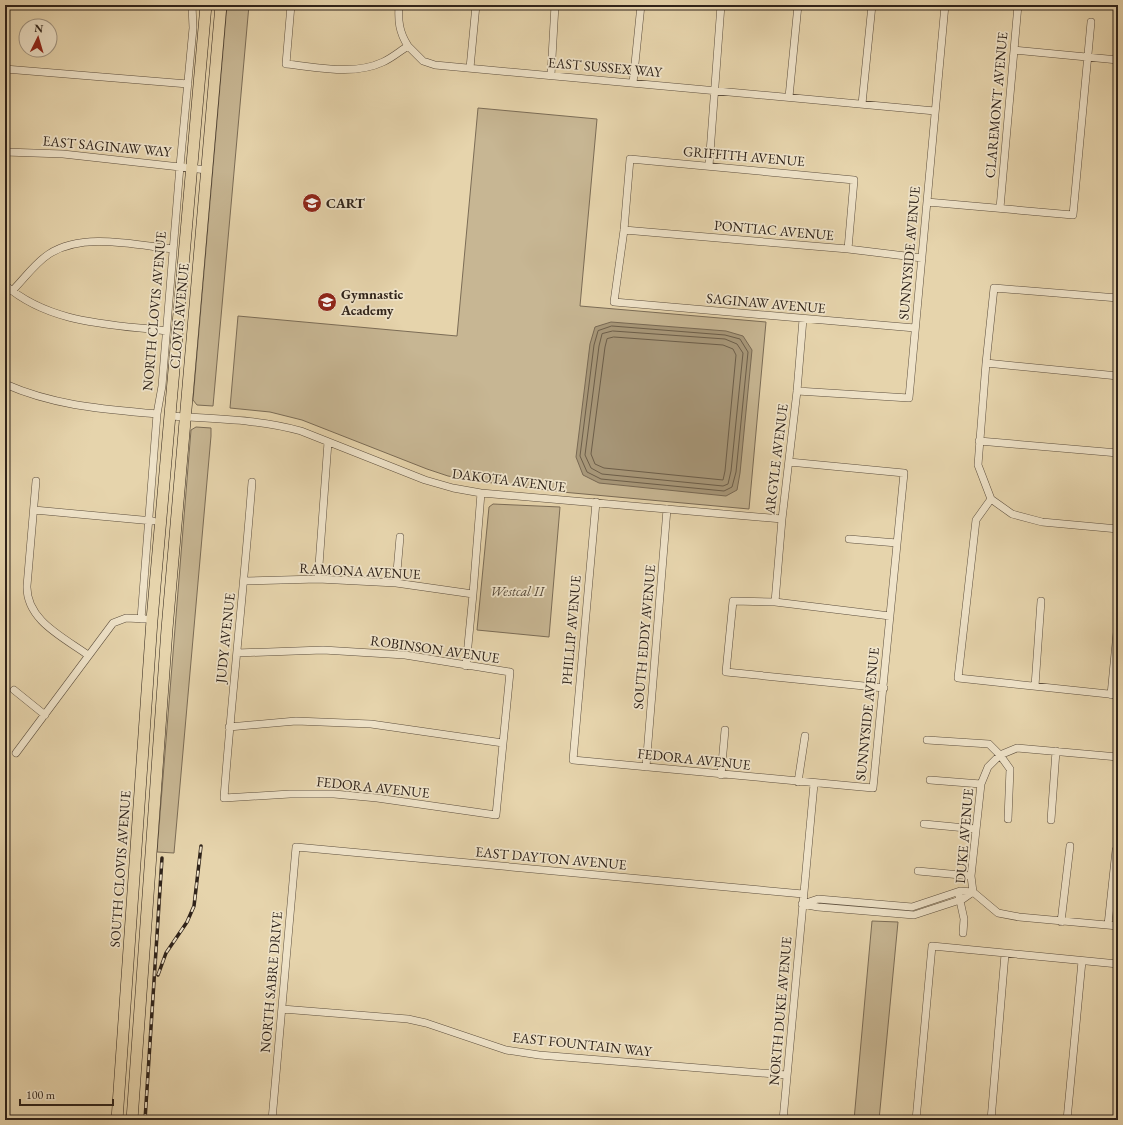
<svg xmlns="http://www.w3.org/2000/svg" width="1123" height="1125" viewBox="0 0 1123 1125" font-family="'EB Garamond',serif">
<style>
.green{fill:#c7b693;stroke:#7b6c56}
.water{fill:#a8987a;stroke:#786954}
.lines{fill:none;stroke-linecap:round;stroke-linejoin:round}
.shore{stroke:#6c5e4a;stroke-width:1}
.minor-casing{stroke:#5d4f3e;stroke-width:8}
.primary-casing{stroke:#2f231a;stroke-width:12}
.minor{stroke:#efe3c9;stroke-width:7}
.primary{stroke:#e6d4ac;stroke-width:11}
.rail-casing{stroke:#2f231a;stroke-width:3.5}
.rail{stroke:#efe3c9;stroke-width:2;stroke-dasharray:6;stroke-linecap:butt}
.labels{text-anchor:middle;dominant-baseline:central;stroke-width:3.5;stroke-linejoin:round;paint-order:stroke}
.street-label{font-size:14px;fill:#2f231a;stroke:#efe3c9}
.poi-label{font-size:14px;font-weight:bold;fill:#2f231a;stroke:#efe3c9;text-anchor:start}
.park-label{font-size:14px;font-style:italic;fill:#554838;stroke:#efe3c9}
</style>
<rect width="100%" height="100%" fill="#e6d4ac"/>
<filter id="stains"><feTurbulence type="fractalNoise" baseFrequency=".005" numOctaves="4"/><feColorMatrix values="0 0 0 0 .2 0 0 0 0 .09 0 0 0 0 .02 0 0 0 .5 -.17"/></filter>
<radialGradient id="worn" r=".72"><stop offset=".6" stop-color="#630" stop-opacity="0"/><stop offset="1" stop-color="#630" stop-opacity=".3"/></radialGradient>
<path class="green" d="M 227,5 L 249,5 L 213,406 L 197,405 L 193,400 Z
M 478,108 L 597,119 L 580,306 L 766,322 L 749,509 L 562,492 L 470,480 L 448,476 L 427,469 L 302,420 L 270,412 L 230,408 L 238,316 L 457,336 Z
M 196,427 L 211,428 L 211,436 L 174,853 L 157,852 L 191,430 Z
M 493,504 L 560,507 L 549,637 L 477,630 L 489,507 Z
M 872,921 L 898,922 L 879,1120 L 854,1120 Z"/>
<path class="water" d="M 611,322 L 726,331 L 743,336 L 752,350 L 740,473 L 737,490 L 726,496 L 599,483 L 583,475 L 576,457 L 590,344 L 595,327 Z"/>
<g class="lines">
<path class="shore" d="M 612,326 L 725,335 L 740,339 L 748,352 L 736,472 L 732,487 L 724,491 L 601,479 L 587,472 L 580,456 L 594,345 L 598,331 Z
M 613,331 L 725,339 L 737,344 L 743,353 L 731,471 L 728,484 L 723,486 L 602,474 L 591,468 L 585,455 L 599,346 L 602,334 Z
M 614,337 L 723,345 L 733,349 L 736,355 L 725,471 L 723,480 L 604,468 L 595,464 L 591,454 L 605,347 L 607,339 Z"/>
<g class="minor-casing">
<path id="minor" d="M 291,5 L 286,64 C 317,67 353,76 383,62 C 392,58 400,51 408,46 L 423,61 L 435,65 L 935,111
M 399,5 C 398,21 399,32 408,46
M 1014,50 L 1118,60
M 470,68 L 476,5
M 5,69 L 188,84
M 551,75 L 555,5
M 633,83 L 641,5
M 789,97 L 798,5
M 862,104 L 872,5
M 5,152 L 63,154 L 207,170
M 709,166 L 721,5
M 927,202 L 1073,215 L 1091,22
M 1000,208 L 1018,5
M 624,230 L 848,249 L 922,258
M 848,249 L 854,180 L 630,159 L 624,230 L 614,302 L 915,328
M 5,285 C 50,324 110,324 166,331
M 12,291 C 24,279 35,263 49,254 C 83,232 135,245 173,249
M 986,363 L 1118,376
M 5,384 C 55,406 103,409 157,414
M 797,391 L 909,398 L 945,5
M 170,416 C 214,419 259,419 301,431 L 425,480 L 453,488 L 481,493 L 782,519
M 979,441 L 1118,453
M 36,481 L 27,586 C 26,620 63,637 88,655
M 991,499 L 976,520 L 958,678 L 1118,695
M 991,499 L 978,465 L 986,363 L 994,288 L 1118,298
M 991,499 L 1012,514 L 1042,522 L 1118,529
M 596,502 L 573,760 L 873,788 L 904,473 L 789,462
M 34,510 L 153,521
M 849,539 L 897,543
M 318,579 L 328,442
M 244,581 L 318,579 L 396,583 L 473,594
M 396,583 L 400,537
M 775,602 L 782,519 L 797,391 L 803,319
M 141,619 L 157,414 L 162,386 L 180,166 L 193,28 L 192,5
M 237,653 L 323,650 L 405,655 L 510,672 L 496,815 L 377,798 L 334,794 L 290,794 L 224,798 C 232,692 244,587 252,482
M 466,666 L 473,594 L 481,493
M 1035,686 L 1041,601
M 884,688 L 726,672 L 733,601 L 775,602 L 890,616
M 14,690 L 45,715
M 1111,695 L 1118,622
M 229,727 L 296,721 L 371,724 L 503,743
M 927,740 L 989,744 L 1000,755 L 1010,769 L 1008,819
M 16,753 L 113,623 L 126,618 L 146,619
M 1118,757 L 1017,748 L 1000,755 L 988,767 L 981,784 L 971,876 L 973,892 L 998,913 L 1019,917 L 1118,926
M 646,767 L 667,509
M 721,775 L 725,730
M 930,780 L 981,784
M 798,782 L 805,736
M 1051,820 L 1056,751
M 1118,823 L 1118,822
M 924,824 L 976,829
M 918,871 L 971,876
M 959,896 L 964,919 L 963,933
M 802,904 L 818,907 L 914,915 L 963,899 L 973,892
M 803,904 L 818,899 L 912,907 L 960,891 L 973,892
M 1061,922 L 1070,846
M 1108,925 L 1116,850
M 282,1009 L 408,1019 L 426,1023 L 506,1050 L 539,1055 L 787,1075
M 272,1120 L 296,847 L 803,894
M 783,1120 L 814,784
M 916,1120 L 932,946 L 1118,964
M 991,1120 L 1005,954
M 1067,1120 L 1082,961"/>
</g>
<g class="primary-casing">
<path id="primary" d="M 117,1120 L 152,620 L 206,5
M 132,1120 L 167,629 L 221,5"/>
</g>
<use href="#minor" class="minor"/>
<use href="#primary" class="primary"/>
<g class="rail-casing">
<path id="rail" d="M 158,975 L 166,953 L 187,922 L 194,906 L 201,846
M 145,1120 L 162,858"/>
</g>
<use href="#rail" class="rail"/>
</g>
<defs>
<g id="school-disc" transform="scale(1)"><circle r="9.5" fill="#8f2418" stroke="#efe3c9"/><path d="M0-5L7-2L0 1L-7-2ZM-4 1L0 2.5L4 1V4Q0 6-4 4Z" fill="#fff"/></g>
</defs>
<g fill-rule="evenodd">
<use href="#school-disc" x="312" y="203"/>
<use href="#school-disc" x="327" y="302"/>
</g>
<g class="labels">
<g class="street-label">
<text transform="translate(605 67) rotate(5)">EAST SUSSEX WAY</text>
<text transform="translate(996 105) rotate(-85)">CLAREMONT AVENUE</text>
<text transform="translate(107 146) rotate(5)">EAST SAGINAW WAY</text>
<text transform="translate(744 156) rotate(5)">GRIFFITH AVENUE</text>
<text transform="translate(774 230) rotate(5)">PONTIAC AVENUE</text>
<text transform="translate(909 253) rotate(-85)">SUNNYSIDE AVENUE</text>
<text transform="translate(766 303) rotate(5)">SAGINAW AVENUE</text>
<text transform="translate(154 311) rotate(-85)">NORTH CLOVIS AVENUE</text>
<text transform="translate(179 316) rotate(-85)">CLOVIS AVENUE</text>
<text transform="translate(776 459) rotate(-83)">ARGYLE AVENUE</text>
<text transform="translate(509 480) rotate(7)">DAKOTA AVENUE</text>
<text transform="translate(360 571) rotate(3)">RAMONA AVENUE</text>
<text transform="translate(571 630) rotate(-85)">PHILLIP AVENUE</text>
<text transform="translate(644 637) rotate(-85)">SOUTH EDDY AVENUE</text>
<text transform="translate(225 638) rotate(-84)">JUDY AVENUE</text>
<text transform="translate(435 649) rotate(8)">ROBINSON AVENUE</text>
<text transform="translate(867 714) rotate(-84)">SUNNYSIDE AVENUE</text>
<text transform="translate(694 759) rotate(6)">FEDORA AVENUE</text>
<text transform="translate(373 787) rotate(6)">FEDORA AVENUE</text>
<text transform="translate(964 836) rotate(-85)">DUKE AVENUE</text>
<text transform="translate(551 858) rotate(5)">EAST DAYTON AVENUE</text>
<text transform="translate(120 869) rotate(-86)">SOUTH CLOVIS AVENUE</text>
<text transform="translate(271 982) rotate(-85)">NORTH SABRE DRIVE</text>
<text transform="translate(780 1011) rotate(-85)">NORTH DUKE AVENUE</text>
<text transform="translate(582 1044) rotate(6)">EAST FOUNTAIN WAY</text>
</g>
<g class="poi-label">
<text x="326" y="203">CART</text>
<text x="341" y="294">Gymnastic<tspan x="341" dy="16">Academy</tspan></text>
</g>
<g class="park-label">
<text x="517" y="591">Westcal II</text>
</g>
</g>
<rect width="1123" height="1125" fill="none" stroke="#e6d4ac" stroke-width="20"/>
<rect x="6" y="6" width="1111" height="1113" fill="none" stroke="#2f231a" stroke-width="2"/>
<rect x="10" y="10" width="1103" height="1105" fill="none" stroke="#2f231a"/>
<g transform="translate(38 38) rotate(5)"><circle r="19" fill="#efe3c9" stroke="#a29683"/>
<path d="M0-3L7 15L0 10L-7 15Z" fill="#8f2418"/>
<text y="-6" font-size="11" font-weight="bold" text-anchor="middle" fill="#2f231a">N</text>
</g>
<path d="M20 1099v6h93v-6" fill="none" stroke="#2f231a" stroke-width="2"/>
<text x="26" y="1099" font-size="12" fill="#2f231a" stroke="#efe3c9" stroke-width="3" paint-order="stroke">100 m</text>
<rect width="100%" height="100%" filter="url(#stains)"/>
<rect width="100%" height="100%" fill="url(#worn)"/>
</svg>
